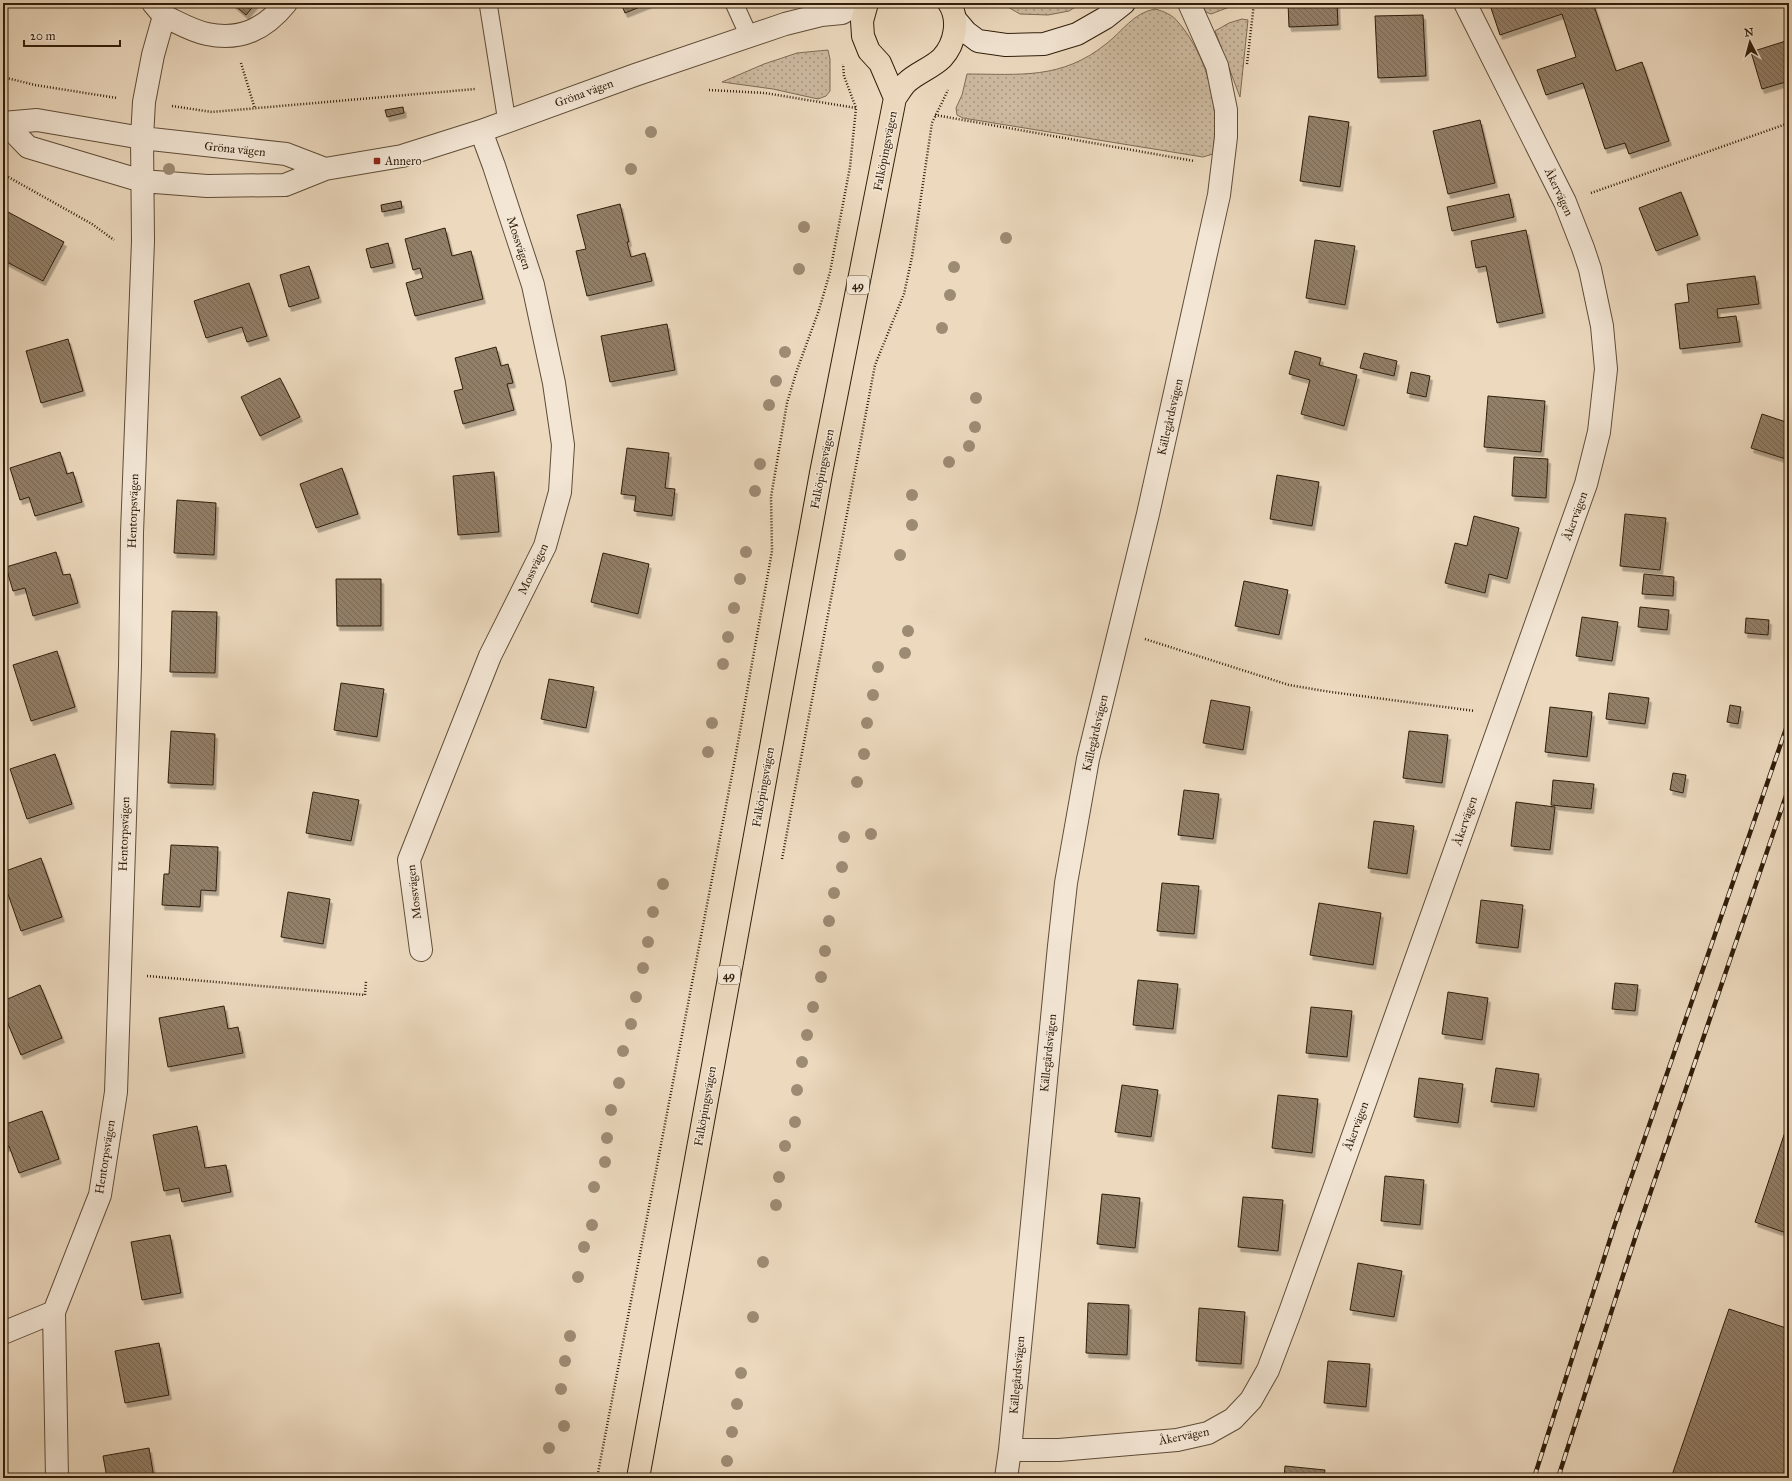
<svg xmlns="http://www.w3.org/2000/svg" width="1792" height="1481" viewBox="0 0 1792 1481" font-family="'IM FELL Great Primer',serif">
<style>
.grass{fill:url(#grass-dots);stroke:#7e6c54}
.building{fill:url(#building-back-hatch);stroke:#301e0a;filter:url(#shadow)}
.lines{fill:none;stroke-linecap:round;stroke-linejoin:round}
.lane-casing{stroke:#5f4d37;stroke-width:19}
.street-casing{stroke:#5f4d37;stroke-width:24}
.secondary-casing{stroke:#301e0a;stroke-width:24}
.primary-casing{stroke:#301e0a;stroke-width:24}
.path{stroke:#301e0a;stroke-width:2.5;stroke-dasharray:1 2;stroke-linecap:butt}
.lane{stroke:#f3e6d5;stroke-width:17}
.street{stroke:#f3e6d5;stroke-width:22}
.secondary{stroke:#f3e6d5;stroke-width:22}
.primary{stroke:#ecd9be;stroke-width:22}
.rail-casing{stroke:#301e0a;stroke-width:4.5}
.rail{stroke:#f3e6d5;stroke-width:3;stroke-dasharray:9;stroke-linecap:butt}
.tree{fill:#9e8b74}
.poi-dot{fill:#8f2418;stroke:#f3e6d5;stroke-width:1.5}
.labels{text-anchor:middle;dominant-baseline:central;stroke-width:3;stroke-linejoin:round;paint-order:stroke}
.shield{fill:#f3e6d5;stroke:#6a5a47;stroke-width:1}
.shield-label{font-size:11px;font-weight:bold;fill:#301e0a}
.street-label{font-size:12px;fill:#301e0a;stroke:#f3e6d5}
.poi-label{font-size:12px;fill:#301e0a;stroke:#f3e6d5;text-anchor:start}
</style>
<defs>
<pattern id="grass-dots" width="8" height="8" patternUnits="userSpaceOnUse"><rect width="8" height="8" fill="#ccb99f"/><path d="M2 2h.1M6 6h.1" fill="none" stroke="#a69680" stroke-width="1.8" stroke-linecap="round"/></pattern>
<pattern id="building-back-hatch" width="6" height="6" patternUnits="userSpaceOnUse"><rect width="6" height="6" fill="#927f68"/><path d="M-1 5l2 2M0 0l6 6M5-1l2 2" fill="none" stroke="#786754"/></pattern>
<filter id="shadow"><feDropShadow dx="2.5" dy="4.5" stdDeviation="0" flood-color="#0004"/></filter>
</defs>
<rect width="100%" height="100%" fill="#ecd9be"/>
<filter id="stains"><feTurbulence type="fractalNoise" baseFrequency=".005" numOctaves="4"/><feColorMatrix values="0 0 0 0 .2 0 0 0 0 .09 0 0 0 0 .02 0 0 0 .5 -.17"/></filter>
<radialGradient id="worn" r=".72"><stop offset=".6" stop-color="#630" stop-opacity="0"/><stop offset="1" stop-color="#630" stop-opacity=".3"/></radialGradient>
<path class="grass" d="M 1001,3 L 1082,3 L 1069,11 L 1048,15 L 1020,14 Z
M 1201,3 L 1240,3 L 1211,14 L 1206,12 Z
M 1155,9 C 1163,11 1173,15 1178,22 C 1201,48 1215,89 1215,123 C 1215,133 1214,144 1213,154 L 1203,157 L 963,118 L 957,115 L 956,108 L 962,95 L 967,74 C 1020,74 1061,80 1106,44 C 1123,31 1133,13 1155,9 Z
M 1242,19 L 1248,20 L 1240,97 L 1215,31 L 1229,23 Z
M 828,50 L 830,59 L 830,91 L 826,96 L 818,99 L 773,89 L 722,82 L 764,64 L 797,53 Z"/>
<path class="building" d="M 232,3 L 256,3 L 246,15 Z
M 621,3 L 650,3 L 625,13 Z
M 1288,3 L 1337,3 L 1338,25 L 1289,27 Z
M 1506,3 L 1593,3 L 1616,71 L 1642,62 L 1669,141 L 1629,154 L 1625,143 L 1605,149 L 1583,83 L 1546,95 L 1537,70 L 1576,57 L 1562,14 L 1500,35 L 1491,8 Z
M 1423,15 L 1426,76 L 1378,78 L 1375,16 Z
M 1789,40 L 1789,81 L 1762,89 L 1751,52 Z
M 403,107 L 404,113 L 387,117 L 385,110 Z
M 1309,116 L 1349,122 L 1340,187 L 1300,181 Z
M 1480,120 L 1495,183 L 1448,194 L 1433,131 Z
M 1681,192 L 1698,235 L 1656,251 L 1639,208 Z
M 1509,194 L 1514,217 L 1452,231 L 1447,207 Z
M 401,201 L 402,208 L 382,212 L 381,205 Z
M 620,204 L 629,242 L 627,242 L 631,257 L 645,253 L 652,281 L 587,296 L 576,251 L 586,249 L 577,215 Z
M 8,212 L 64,242 L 43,281 L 3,260 L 3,222 Z
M 445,228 L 452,256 L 471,251 L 483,299 L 415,316 L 406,283 L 423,278 L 420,268 L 413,270 L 405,239 Z
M 1526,230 L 1543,313 L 1497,323 L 1486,266 L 1476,268 L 1471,241 Z
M 1315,240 L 1355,246 L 1345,305 L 1306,298 Z
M 388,243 L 393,263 L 371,268 L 366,249 Z
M 309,266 L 319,298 L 289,307 L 280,275 Z
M 1755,276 L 1759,304 L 1717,309 L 1718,318 L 1736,316 L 1740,342 L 1680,349 L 1675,304 L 1689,302 L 1687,284 Z
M 249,283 L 267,336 L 247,342 L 242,327 L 206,338 L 194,301 Z
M 667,324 L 675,370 L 610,382 L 601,336 Z
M 68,339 L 83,391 L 41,403 L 26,351 Z
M 496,347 L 501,366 L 508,364 L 513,383 L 507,384 L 514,410 L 463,424 L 454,391 L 463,389 L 455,358 Z
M 1295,351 L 1321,358 L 1319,365 L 1357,375 L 1344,426 L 1301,414 L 1310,380 L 1289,374 Z
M 1364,353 L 1397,361 L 1394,376 L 1360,368 Z
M 1411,372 L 1430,376 L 1426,397 L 1407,393 Z
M 280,378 L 300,417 L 260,436 L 241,397 Z
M 1488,396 L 1545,401 L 1541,452 L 1484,447 Z
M 1762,414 L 1789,423 L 1789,460 L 1751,448 Z
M 627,448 L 669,453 L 665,488 L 675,489 L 672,516 L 634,511 L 636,496 L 621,494 Z
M 60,452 L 67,474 L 73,472 L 82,502 L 35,516 L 29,497 L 20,500 L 10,468 Z
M 1514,457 L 1548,459 L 1546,498 L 1512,496 Z
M 342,468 L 358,514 L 316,528 L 300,484 Z
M 494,472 L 499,532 L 458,535 L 453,476 Z
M 1277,475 L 1319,482 L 1312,526 L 1270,519 Z
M 177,500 L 216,503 L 214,555 L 174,553 Z
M 1625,514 L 1666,518 L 1660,570 L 1620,566 Z
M 1474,516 L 1519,528 L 1507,579 L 1489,574 L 1485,593 L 1445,583 L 1455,543 L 1467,546 Z
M 56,552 L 63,575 L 70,574 L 78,603 L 33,616 L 25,588 L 13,591 L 6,567 Z
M 603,553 L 649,564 L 638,614 L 591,602 Z
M 1644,574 L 1674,577 L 1673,596 L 1642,594 Z
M 336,579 L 381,579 L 381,626 L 337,626 Z
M 1244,581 L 1288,590 L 1279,635 L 1235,626 Z
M 1640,607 L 1669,610 L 1667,630 L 1638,627 Z
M 172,611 L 217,612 L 215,673 L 170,672 Z
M 1582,617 L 1618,622 L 1612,661 L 1576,656 Z
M 1746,618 L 1769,620 L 1768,635 L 1745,633 Z
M 57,651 L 75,707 L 31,721 L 13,665 Z
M 549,679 L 594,687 L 586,728 L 541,719 Z
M 341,683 L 384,689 L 377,737 L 334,730 Z
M 1609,693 L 1649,698 L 1645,724 L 1606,719 Z
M 1211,700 L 1250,707 L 1243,750 L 1203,743 Z
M 1730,705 L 1741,707 L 1738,724 L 1727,722 Z
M 1550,707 L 1592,712 L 1587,757 L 1545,752 Z
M 171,731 L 215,734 L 213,785 L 168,783 Z
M 1409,731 L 1448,735 L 1442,783 L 1403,778 Z
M 55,754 L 72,804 L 27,819 L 10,769 Z
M 1673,773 L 1686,775 L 1683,793 L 1670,790 Z
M 1553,780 L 1594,784 L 1591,809 L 1551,805 Z
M 1184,790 L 1219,794 L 1213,839 L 1178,835 Z
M 313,792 L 359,800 L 351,841 L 306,833 Z
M 1516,802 L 1555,807 L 1550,850 L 1511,846 Z
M 1374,821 L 1414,826 L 1407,874 L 1368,868 Z
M 171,845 L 218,847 L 216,891 L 201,890 L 200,907 L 162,905 L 164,874 L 169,874 Z
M 41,858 L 62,917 L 21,931 L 3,880 L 3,872 Z
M 1162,883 L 1199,886 L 1194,934 L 1157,931 Z
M 288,892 L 330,899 L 323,944 L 281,937 Z
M 1481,900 L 1523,905 L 1518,948 L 1476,943 Z
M 1319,903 L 1381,913 L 1373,965 L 1310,955 Z
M 1138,980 L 1178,984 L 1173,1029 L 1133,1025 Z
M 1615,983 L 1638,985 L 1635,1011 L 1612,1009 Z
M 40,985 L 62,1038 L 21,1055 L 3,1012 L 3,1001 Z
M 1448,992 L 1488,998 L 1482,1040 L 1442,1034 Z
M 224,1006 L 228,1029 L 238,1027 L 243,1053 L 168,1067 L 159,1018 Z
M 1311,1007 L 1352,1011 L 1347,1057 L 1306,1053 Z
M 1496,1068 L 1539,1074 L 1534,1107 L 1491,1102 Z
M 1419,1078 L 1463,1084 L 1458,1123 L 1414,1117 Z
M 1122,1085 L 1158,1090 L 1151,1137 L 1115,1132 Z
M 1278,1095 L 1318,1099 L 1312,1153 L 1272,1148 Z
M 42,1111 L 59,1159 L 19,1173 L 9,1146 L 3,1148 L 3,1125 Z
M 1789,1120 L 1789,1234 L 1755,1222 Z
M 197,1126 L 205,1168 L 226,1165 L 231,1192 L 182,1202 L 179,1188 L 164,1191 L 153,1135 Z
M 1385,1176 L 1424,1180 L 1420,1225 L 1381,1221 Z
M 1102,1194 L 1140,1198 L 1135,1248 L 1097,1244 Z
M 1243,1197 L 1283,1200 L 1278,1251 L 1238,1247 Z
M 170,1235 L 181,1293 L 142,1300 L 131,1242 Z
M 1358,1263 L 1402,1271 L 1394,1317 L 1350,1310 Z
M 1088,1303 L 1129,1305 L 1127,1355 L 1086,1353 Z
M 1199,1308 L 1245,1312 L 1241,1364 L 1196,1361 Z
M 1729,1309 L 1789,1329 L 1789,1478 L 1671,1478 Z
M 159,1343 L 169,1395 L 125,1403 L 115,1351 Z
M 1328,1361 L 1370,1364 L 1366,1407 L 1324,1403 Z
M 149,1448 L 154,1478 L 107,1478 L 103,1456 Z
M 1285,1466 L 1325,1470 L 1324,1478 L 1284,1478 Z"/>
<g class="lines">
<g class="lane-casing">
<path id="lane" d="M 488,3 L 507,122
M 734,3 L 749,36"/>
</g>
<g class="street-casing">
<path id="street" d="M 164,16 C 177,22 192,31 207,34 C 241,41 265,29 286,3
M 3,123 L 37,120 L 142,138 L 286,154 L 325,169
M 6,124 L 28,147 L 142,181 L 207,186 L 285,185 L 325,169 L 402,156 L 481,131 L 635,75 L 785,24 L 821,15 L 842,13 L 858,3
M 421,950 L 409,860 L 490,656 L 545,546 L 560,492 L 563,445 L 554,383 L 533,285 L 494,166 L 481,131
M 3,1333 L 54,1312
M 1010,1450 L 1059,1450 L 1177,1440 L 1208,1433 L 1233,1419 L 1251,1400 L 1268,1370 L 1290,1312 L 1586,484 L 1599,432 L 1606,369 L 1602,326 L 1590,269 L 1583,248 L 1565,202 L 1465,3
M 57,1478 L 54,1312 L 100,1195 L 116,1092 L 130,666 L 132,533 L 143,241 L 142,138 L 144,102 L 153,55 L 164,16 L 153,3
M 1006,1478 L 1010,1450 L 1059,946 L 1066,883 L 1088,759 L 1148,514 L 1219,195 L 1226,137 L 1226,110 L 1217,66 L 1189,3"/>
</g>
<g class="secondary-casing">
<path id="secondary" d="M 955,19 L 966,32 L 978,41 L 1006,45 L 1044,44 L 1077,34 L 1105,18 L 1124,3"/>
</g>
<g class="primary-casing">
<path id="primary" d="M 895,98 C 899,93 902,87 906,83 C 916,73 932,68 942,58 C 955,44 960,20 949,3
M 638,1478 L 821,473 L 895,98 L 880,63 L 869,51 L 863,36 L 862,21 L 867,3"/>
</g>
<path class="path" d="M 241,63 L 255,109
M 1247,64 L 1254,3
M 3,77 L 35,85 L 117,98
M 709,90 L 765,93 L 856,108
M 172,106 L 212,112 L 475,89
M 935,115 L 1194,161
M 3,174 L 92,224 L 114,240
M 1591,193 L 1789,123
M 1145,639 L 1289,685 L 1331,692 L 1475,711
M 782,859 L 875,365 L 904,294 L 912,257 L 932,123 L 948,90
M 147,976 L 365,995 L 366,981
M 597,1478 L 735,759 L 772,551 L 771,497 L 787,403 L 797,370 L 819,310 L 830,272 L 850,167 L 856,108 L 844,76 L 843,64"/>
<use href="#lane" class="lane"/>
<use href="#street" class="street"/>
<use href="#secondary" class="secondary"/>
<use href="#primary" class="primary"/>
<g class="rail-casing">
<path id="rail" d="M 1534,1478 L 1614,1227 L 1789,720
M 1558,1478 L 1637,1232 L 1789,787"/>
</g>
<use href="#rail" class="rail"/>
</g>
<g class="tree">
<circle cx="651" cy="132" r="6"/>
<circle cx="169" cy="169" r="6"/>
<circle cx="631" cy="169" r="6"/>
<circle cx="804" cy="227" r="6"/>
<circle cx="1006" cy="238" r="6"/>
<circle cx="954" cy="267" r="6"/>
<circle cx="799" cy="269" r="6"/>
<circle cx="950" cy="295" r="6"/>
<circle cx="942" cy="328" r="6"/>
<circle cx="785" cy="352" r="6"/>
<circle cx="776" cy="381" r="6"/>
<circle cx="976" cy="398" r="6"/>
<circle cx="769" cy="405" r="6"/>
<circle cx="975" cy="427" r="6"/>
<circle cx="969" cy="446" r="6"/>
<circle cx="949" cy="462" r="6"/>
<circle cx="760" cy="464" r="6"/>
<circle cx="755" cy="491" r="6"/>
<circle cx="912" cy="495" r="6"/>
<circle cx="912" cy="525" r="6"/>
<circle cx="746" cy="552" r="6"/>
<circle cx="900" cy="555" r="6"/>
<circle cx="740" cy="579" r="6"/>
<circle cx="734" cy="608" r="6"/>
<circle cx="908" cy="631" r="6"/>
<circle cx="728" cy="637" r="6"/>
<circle cx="905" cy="653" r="6"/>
<circle cx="723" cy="664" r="6"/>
<circle cx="878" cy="667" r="6"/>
<circle cx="873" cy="695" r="6"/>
<circle cx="712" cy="723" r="6"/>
<circle cx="867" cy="723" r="6"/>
<circle cx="708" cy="752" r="6"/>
<circle cx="864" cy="754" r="6"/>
<circle cx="857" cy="782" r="6"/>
<circle cx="871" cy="834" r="6"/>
<circle cx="844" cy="837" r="6"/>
<circle cx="842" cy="867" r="6"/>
<circle cx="663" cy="884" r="6"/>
<circle cx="834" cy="893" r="6"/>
<circle cx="653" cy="912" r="6"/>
<circle cx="829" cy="921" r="6"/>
<circle cx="648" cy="942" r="6"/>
<circle cx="825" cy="951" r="6"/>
<circle cx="643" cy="968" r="6"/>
<circle cx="821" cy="977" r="6"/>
<circle cx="636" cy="997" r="6"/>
<circle cx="813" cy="1007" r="6"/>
<circle cx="631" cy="1024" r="6"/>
<circle cx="807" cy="1035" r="6"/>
<circle cx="623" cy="1051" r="6"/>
<circle cx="802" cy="1062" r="6"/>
<circle cx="619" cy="1083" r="6"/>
<circle cx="797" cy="1090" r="6"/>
<circle cx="611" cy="1110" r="6"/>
<circle cx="795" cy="1122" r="6"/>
<circle cx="607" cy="1138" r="6"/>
<circle cx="785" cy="1146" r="6"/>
<circle cx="605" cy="1162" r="6"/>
<circle cx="779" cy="1177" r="6"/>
<circle cx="594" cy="1187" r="6"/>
<circle cx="776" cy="1205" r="6"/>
<circle cx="592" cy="1225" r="6"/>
<circle cx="584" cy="1247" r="6"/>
<circle cx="763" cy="1262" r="6"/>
<circle cx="578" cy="1277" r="6"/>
<circle cx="753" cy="1317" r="6"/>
<circle cx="570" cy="1336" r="6"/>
<circle cx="565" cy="1361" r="6"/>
<circle cx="741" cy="1373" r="6"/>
<circle cx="561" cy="1389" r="6"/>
<circle cx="737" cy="1404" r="6"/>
<circle cx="564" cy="1426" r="6"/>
<circle cx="732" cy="1432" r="6"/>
<circle cx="549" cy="1448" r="6"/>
<circle cx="727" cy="1461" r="6"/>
</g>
<rect class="poi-dot" x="373" y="157" width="8" height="8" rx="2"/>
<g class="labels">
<g class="shield">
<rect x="847" y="276" width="22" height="18" rx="3"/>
<rect x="718" y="966" width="22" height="18" rx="3"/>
</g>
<g class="shield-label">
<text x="858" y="285">49</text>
<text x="729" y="975">49</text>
</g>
<g class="street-label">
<text transform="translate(584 93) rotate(-20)">Gröna vägen</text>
<text transform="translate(235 149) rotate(6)">Gröna vägen</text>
<text transform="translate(885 151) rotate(-79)">Falköpingsvägen</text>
<text transform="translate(1559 192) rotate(65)">Åkervägen</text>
<text transform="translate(519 243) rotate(72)">Mossvägen</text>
<text transform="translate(1170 417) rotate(-77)">Källegårdsvägen</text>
<text transform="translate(822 469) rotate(-79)">Falköpingsvägen</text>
<text transform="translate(133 511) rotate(-88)">Hentorpsvägen</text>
<text transform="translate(1575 516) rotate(-70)">Åkervägen</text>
<text transform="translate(533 569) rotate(-65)">Mossvägen</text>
<text transform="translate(1095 733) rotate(-77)">Källegårdsvägen</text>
<text transform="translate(763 787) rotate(-80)">Falköpingsvägen</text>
<text transform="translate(1465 821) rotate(-71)">Åkervägen</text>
<text transform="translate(124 834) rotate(-88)">Hentorpsvägen</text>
<text transform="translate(414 892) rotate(-97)">Mossvägen</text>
<text transform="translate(1048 1053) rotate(-84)">Källegårdsvägen</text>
<text transform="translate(705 1106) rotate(-80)">Falköpingsvägen</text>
<text transform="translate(1356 1126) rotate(-70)">Åkervägen</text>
<text transform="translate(105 1157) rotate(-81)">Hentorpsvägen</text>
<text transform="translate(1017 1375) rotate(-85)">Källegårdsvägen</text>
<text transform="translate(1184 1436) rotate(-11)">Åkervägen</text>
</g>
<g class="poi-label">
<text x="385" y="161">Annero</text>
</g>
</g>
<rect width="1792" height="1481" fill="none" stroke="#ecd9be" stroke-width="16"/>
<rect x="4" y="4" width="1784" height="1473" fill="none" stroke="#301e0a" stroke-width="2"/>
<rect x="8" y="8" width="1776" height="1465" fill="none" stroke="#301e0a"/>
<g transform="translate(1750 42) rotate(354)" stroke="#f3e6d5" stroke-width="3" paint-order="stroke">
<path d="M0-3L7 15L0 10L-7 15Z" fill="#301e0a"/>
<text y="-6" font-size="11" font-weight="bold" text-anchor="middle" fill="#301e0a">N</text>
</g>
<path d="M24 40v6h96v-6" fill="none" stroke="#301e0a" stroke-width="2"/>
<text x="30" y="40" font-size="12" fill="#301e0a" stroke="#f3e6d5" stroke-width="3" paint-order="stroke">20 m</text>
<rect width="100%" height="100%" filter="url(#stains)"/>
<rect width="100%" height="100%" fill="url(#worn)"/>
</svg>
